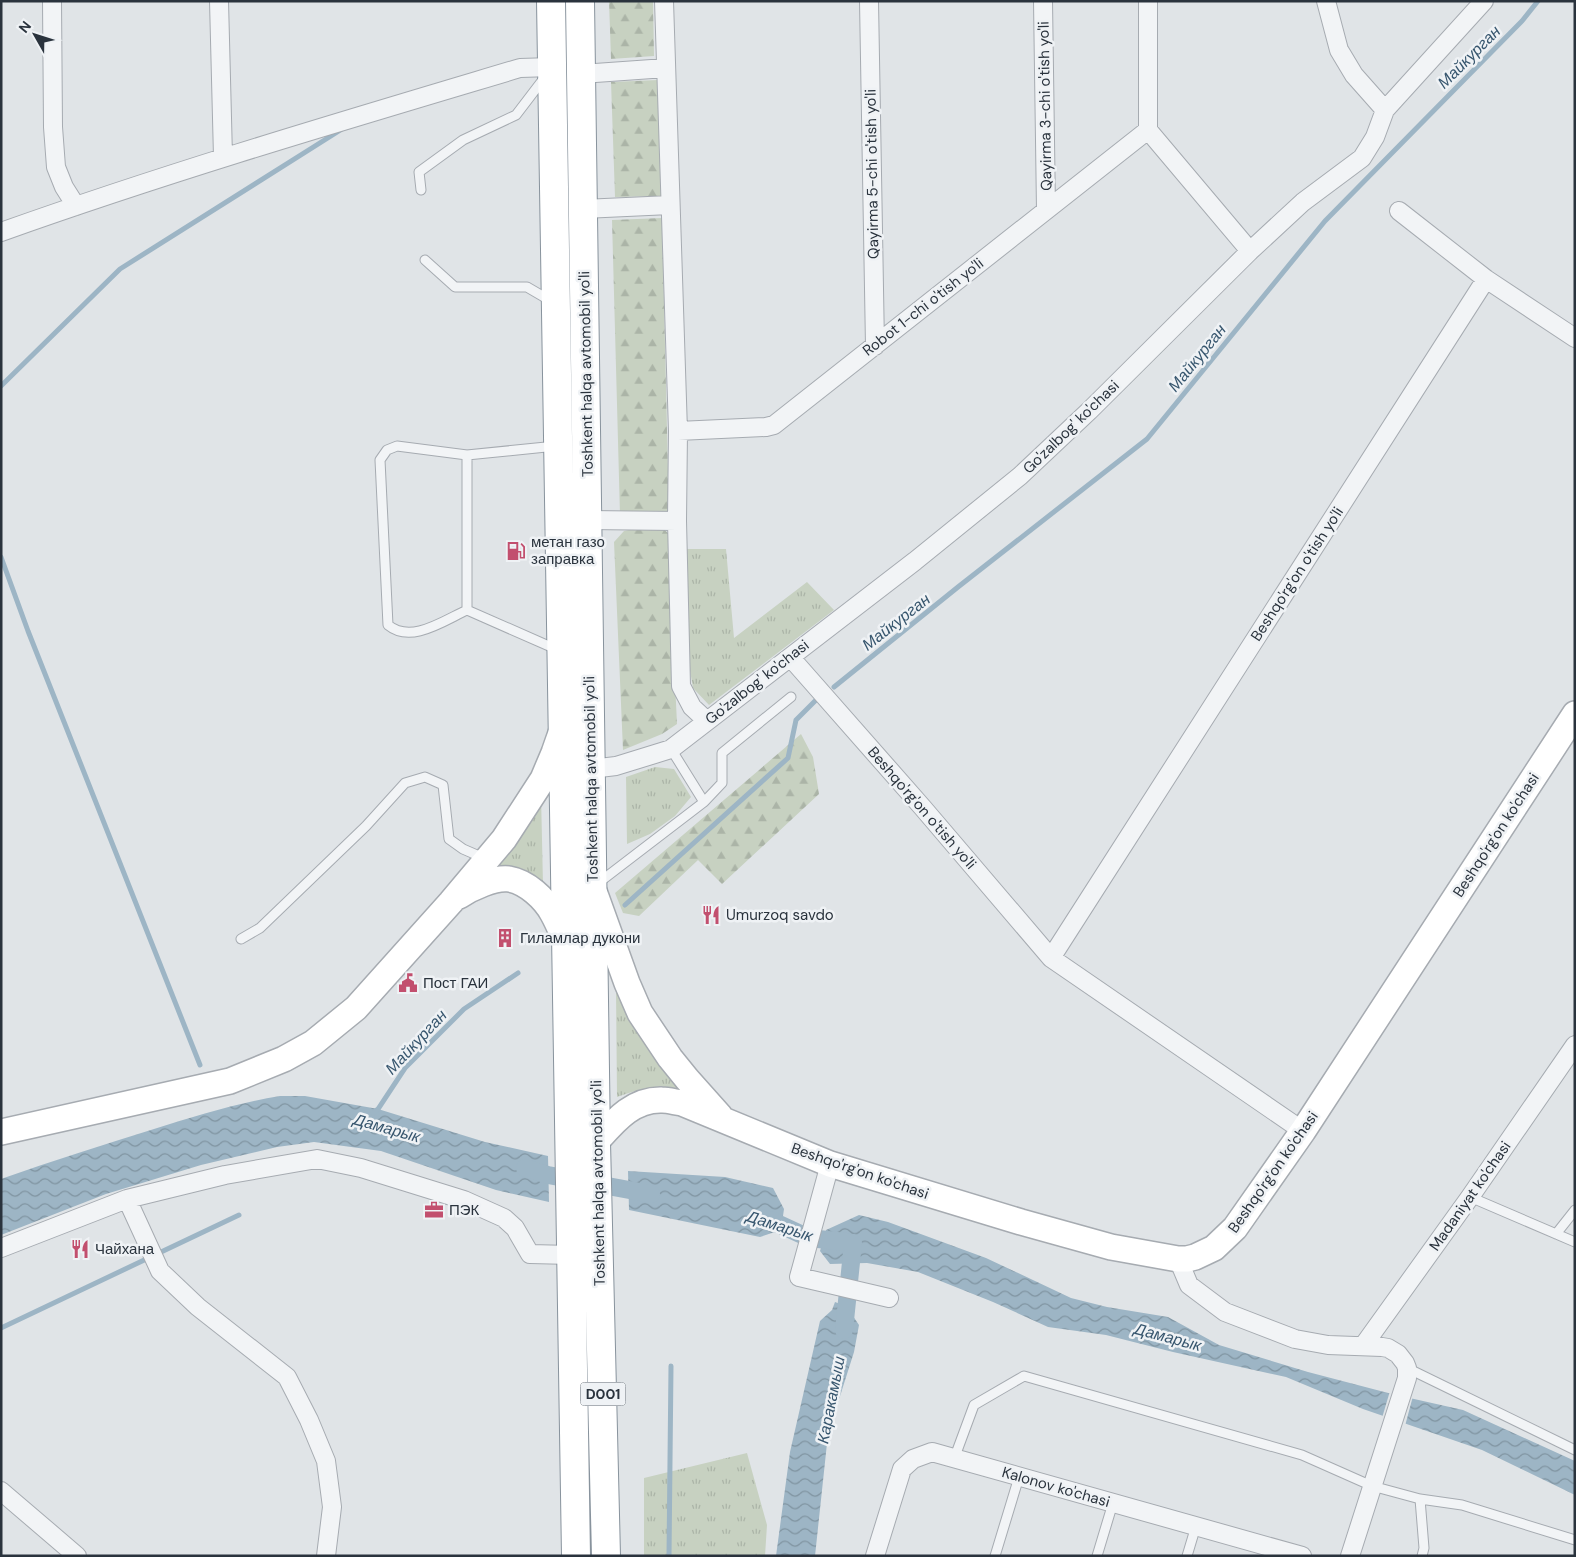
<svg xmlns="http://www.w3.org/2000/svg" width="1576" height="1557" viewBox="0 0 1576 1557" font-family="'DM Sans',sans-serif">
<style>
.grass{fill:url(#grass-tufts)}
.forest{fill:url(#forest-firs)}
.water{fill:url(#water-waves)}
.pier{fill:#e0e4e7}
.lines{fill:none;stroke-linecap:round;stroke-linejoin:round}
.stream{stroke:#9db5c5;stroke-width:5}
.canal{stroke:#9db5c5;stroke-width:18}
.lane-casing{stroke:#a6abb1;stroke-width:11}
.street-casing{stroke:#a6abb1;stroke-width:20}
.secondary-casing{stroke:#a6abb1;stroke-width:28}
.highway-casing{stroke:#88939d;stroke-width:30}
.lane{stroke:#f2f4f6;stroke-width:9}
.street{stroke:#f2f4f6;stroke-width:18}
.secondary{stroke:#fff;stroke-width:25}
.highway{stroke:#fff;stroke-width:28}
.labels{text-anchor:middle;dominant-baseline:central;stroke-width:5;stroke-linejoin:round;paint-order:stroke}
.shield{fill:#eff2f5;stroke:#656c74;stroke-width:1}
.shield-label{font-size:14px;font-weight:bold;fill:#2a333d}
.street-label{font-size:15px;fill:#2a333d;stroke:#eff2f5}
.poi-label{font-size:15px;fill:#2a333d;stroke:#eff2f5;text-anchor:start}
.water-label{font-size:16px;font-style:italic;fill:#37566e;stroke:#eff2f5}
</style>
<defs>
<pattern id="grass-tufts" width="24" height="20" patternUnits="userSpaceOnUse" patternTransform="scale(1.25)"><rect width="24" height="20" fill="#c7d1c1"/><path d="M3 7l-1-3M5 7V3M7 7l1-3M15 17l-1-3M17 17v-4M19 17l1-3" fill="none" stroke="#abb4a7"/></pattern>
<pattern id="forest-firs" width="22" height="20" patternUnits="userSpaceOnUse" patternTransform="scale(1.25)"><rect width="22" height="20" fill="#c7d1c1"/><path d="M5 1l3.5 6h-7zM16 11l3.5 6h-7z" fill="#abb4a7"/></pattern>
<pattern id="water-waves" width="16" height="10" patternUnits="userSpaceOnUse" patternTransform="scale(1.25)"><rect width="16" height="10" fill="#9db5c5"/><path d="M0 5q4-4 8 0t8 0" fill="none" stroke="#8094a1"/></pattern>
</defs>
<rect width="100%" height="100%" fill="#e0e4e7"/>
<path class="grass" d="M 683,549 L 726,549 L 734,638 L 807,582 L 834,610 L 709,705 L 693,688 L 687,653 Z
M 655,767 L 674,769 L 691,797 L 675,816 L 650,834 L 627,844 L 626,777 Z
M 541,794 L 543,885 L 510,869 L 498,865 Z
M 616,989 L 636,1026 L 683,1092 C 655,1087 644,1087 617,1097 Z
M 747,1453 L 767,1525 L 765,1556 L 644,1556 L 644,1478 Z"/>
<path class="forest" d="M 609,1 L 653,1 L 654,56 L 611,59 Z
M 658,80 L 662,196 L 615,197 L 611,82 Z
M 662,218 L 669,513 L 620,515 L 612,220 Z
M 661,527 L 668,533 L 677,724 L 662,734 L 623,750 L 614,542 L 624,531 L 638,528 Z
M 801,734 L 813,757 L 819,794 L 722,884 L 698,860 L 639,916 L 623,913 L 615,893 Z"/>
<path class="water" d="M 280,1096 L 305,1096 L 378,1109 L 485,1142 L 548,1156 L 549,1202 L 496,1190 L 381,1151 L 314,1142 L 277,1147 L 201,1165 L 106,1194 L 1,1235 L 1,1179 C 52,1161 103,1145 154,1129 C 196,1116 237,1103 280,1096 Z
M 628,1171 L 725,1177 L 773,1188 L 784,1209 L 781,1230 L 760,1237 L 629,1210 Z
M 859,1215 L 888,1222 L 986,1258 L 1071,1298 L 1107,1307 L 1168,1317 L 1219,1345 L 1308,1372 L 1392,1394 L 1463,1410 L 1575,1461 L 1575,1495 L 1482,1450 L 1363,1409 L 1286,1377 L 1173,1352 L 1106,1335 L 1048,1327 L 993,1302 L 918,1272 L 867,1263 L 830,1264 L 820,1251 L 826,1230 Z
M 835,1302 L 854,1309 L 853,1316 L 859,1325 L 854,1352 L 828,1434 L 815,1556 L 776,1556 L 790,1452 L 820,1321 L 832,1310 Z"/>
<path class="pier" d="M 1390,1391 L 1413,1396 L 1405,1426 L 1382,1418 Z"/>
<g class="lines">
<path class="stream" d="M 1,386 L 120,269 L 342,129
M 1,557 L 28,631 L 200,1065
M 834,687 L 958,587 L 1147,439 L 1325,221 L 1522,21 L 1538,1
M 625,905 L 788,758 L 796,720 L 816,700
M 373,1113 L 378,1109 L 405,1068 L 464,1009 L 518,973
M 1,1328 L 239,1215
M 669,1556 L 671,1366"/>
<path class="canal" d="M 525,1168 L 548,1175 L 651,1194
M 759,1218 L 770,1220 L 809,1238 L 846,1242
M 844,1330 L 853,1243"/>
<g class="lane-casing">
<path id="lane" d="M 421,190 L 419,172 L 463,140 L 516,115 L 545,77
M 425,260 L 455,287 L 527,287 L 551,301
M 556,446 L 467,455 L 467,610 L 558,650
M 467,610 C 443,621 411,644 388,625 L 380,460 L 387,450 L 397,446 L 467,455
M 671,749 L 704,802
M 597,884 L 704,802 L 722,783 L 722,753 L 791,697
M 241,939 L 260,928 L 366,826 L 405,783 L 425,777 L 443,785 L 449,839 L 463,849 L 486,859
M 1470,1197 L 1575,1242
M 1556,1234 L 1575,1210
M 1407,1368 L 1575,1450
M 954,1459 L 974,1405 L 1024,1376 L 1302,1455 L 1372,1486 L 1420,1499 L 1462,1505 L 1575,1540
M 1420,1499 L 1424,1548 L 1422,1556
M 995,1556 L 1019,1477
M 1097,1556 L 1113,1503
M 1187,1556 L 1196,1526"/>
</g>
<g class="street-casing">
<path id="street" d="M 52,1 L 53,127 L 56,167 L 64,187 L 76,206
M 219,1 L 223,157
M 664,1 L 678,431 L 677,521 L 681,686 L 692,707 L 707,721
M 869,1 L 875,346
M 1043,1 L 1046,210
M 1148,1 L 1148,130 L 1250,251
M 1326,1 L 1339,50 L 1354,75 L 1385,110
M 581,74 L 666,68
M 583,209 L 670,205
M 1399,211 L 1486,279 L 1575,338
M 1,232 C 172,171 346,120 520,68 L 552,67
M 678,431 L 766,427 L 774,425 L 1148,130
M 588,520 L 677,521
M 791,658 L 923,808 L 1051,958 L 1303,1131
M 591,769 L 616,766 L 671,749 L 915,561 L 1020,476 L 1089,411 L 1250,251 L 1303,202 L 1362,158 L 1375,137 L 1385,110 L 1484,1
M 1051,958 L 1486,279
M 830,1164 L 799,1277 L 889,1298
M 127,1199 L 160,1271 L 198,1307 L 287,1377 L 309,1420 L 326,1461 L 332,1507 L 326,1556
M 1,1248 L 127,1199 L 225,1175 L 317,1159 L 361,1168 L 464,1200 L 504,1218 L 515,1228 L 530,1254 L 571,1255
M 1178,1259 L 1189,1285 L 1225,1312 L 1295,1339 L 1328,1345 L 1382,1347 L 1388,1348 L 1398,1354 L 1405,1363 L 1407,1368 L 1407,1378 L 1350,1556
M 1363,1346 L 1470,1197 L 1575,1045
M 1,1491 L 77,1556
M 875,1556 L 902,1469 L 913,1459 L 932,1452 L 1302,1556"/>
</g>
<g class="secondary-casing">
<path id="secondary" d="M 595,894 L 627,983 L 640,1013 L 670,1058 L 687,1079 L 720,1116
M 459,896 C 471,888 495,877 509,879 C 527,882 545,899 553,914 C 558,923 562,933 566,942
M 1,1132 L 230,1081 L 284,1059 L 313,1043 L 356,1008 L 451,902 L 504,839 L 543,779 L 554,753 L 561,733
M 596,1142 C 614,1122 632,1099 662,1100 C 668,1100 675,1102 682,1103 L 830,1164 L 1021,1222 L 1111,1247 L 1178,1259 L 1187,1259 L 1195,1257 L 1214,1248 L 1235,1228 L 1303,1131 L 1575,714"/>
</g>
<g class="highway-casing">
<path id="highway" d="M 551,1 L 576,1556
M 580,1 L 596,1142 L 606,1556"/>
</g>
<use href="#lane" class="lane"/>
<use href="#street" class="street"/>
<use href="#secondary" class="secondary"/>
<use href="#highway" class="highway"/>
</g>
<defs>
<g id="fuel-bare" transform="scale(1.5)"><path d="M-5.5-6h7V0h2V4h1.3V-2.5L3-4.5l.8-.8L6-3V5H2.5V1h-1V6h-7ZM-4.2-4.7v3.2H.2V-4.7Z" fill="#c24f6e" stroke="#eff2f5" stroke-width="2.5" paint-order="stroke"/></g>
<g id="restaurant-bare" transform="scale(1.5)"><path d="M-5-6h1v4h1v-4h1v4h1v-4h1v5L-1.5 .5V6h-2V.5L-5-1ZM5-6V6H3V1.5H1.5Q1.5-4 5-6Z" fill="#c24f6e" stroke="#eff2f5" stroke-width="2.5" paint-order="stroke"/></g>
<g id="building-bare" transform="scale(1.5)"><path d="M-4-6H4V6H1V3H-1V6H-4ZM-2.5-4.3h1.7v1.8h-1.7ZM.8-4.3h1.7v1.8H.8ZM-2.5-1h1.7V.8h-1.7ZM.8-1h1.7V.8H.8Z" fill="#c24f6e" stroke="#eff2f5" stroke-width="2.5" paint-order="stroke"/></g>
<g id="civic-bare" transform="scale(1.5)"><path d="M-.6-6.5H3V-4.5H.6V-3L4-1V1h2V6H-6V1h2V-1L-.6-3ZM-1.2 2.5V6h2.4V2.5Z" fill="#c24f6e" stroke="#eff2f5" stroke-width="2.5" paint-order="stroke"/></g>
<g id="office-bare" transform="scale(1.5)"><path d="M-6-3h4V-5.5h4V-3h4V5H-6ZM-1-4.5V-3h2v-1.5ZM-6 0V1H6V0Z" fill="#c24f6e" stroke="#eff2f5" stroke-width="2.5" paint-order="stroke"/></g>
</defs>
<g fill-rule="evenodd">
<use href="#fuel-bare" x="516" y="551"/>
<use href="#restaurant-bare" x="711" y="915"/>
<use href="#building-bare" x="505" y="938"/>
<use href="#civic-bare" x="408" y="983"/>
<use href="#office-bare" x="434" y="1210"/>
<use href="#restaurant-bare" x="80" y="1249"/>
</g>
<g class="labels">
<rect class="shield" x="580.5" y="1382.5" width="45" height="23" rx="4"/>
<g class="shield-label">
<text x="603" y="1394">D001</text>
</g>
<g class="street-label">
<text transform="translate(1045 106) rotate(-91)">Qayirma 3-chi o'tish yo'li</text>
<text transform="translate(872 174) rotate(-91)">Qayirma 5-chi o'tish yo'li</text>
<text transform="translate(923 307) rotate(-38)">Robot 1-chi o'tish yo'li</text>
<text transform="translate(586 374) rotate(-91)">Toshkent halqa avtomobil yo'li</text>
<text transform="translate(1071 427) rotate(-44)">Go'zalbog' ko'chasi</text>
<text transform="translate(1297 574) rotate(-57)">Beshqo'rg'on o'tish yo'li</text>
<text transform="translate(757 682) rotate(-38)">Go'zalbog' ko'chasi</text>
<text transform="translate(591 779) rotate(-91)">Toshkent halqa avtomobil yo'li</text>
<text transform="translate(922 808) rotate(49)">Beshqo'rg'on o'tish yo'li</text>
<text transform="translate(1496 835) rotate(-57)">Beshqo'rg'on ko'chasi</text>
<text transform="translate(860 1171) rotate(19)">Beshqo'rg'on ko'chasi</text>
<text transform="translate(1273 1172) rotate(-55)">Beshqo'rg'on ko'chasi</text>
<text transform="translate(598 1183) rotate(-91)">Toshkent halqa avtomobil yo'li</text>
<text transform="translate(1470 1196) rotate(-55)">Madaniyat ko'chasi</text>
<text transform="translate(1056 1487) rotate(16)">Kalonov ko'chasi</text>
</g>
<g class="poi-label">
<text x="531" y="542">метан газо<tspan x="531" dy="17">заправка</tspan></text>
<text x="726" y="915">Umurzoq savdo</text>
<text x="520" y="938">Гиламлар дукони</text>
<text x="423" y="983">Пост ГАИ</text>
<text x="449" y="1210">ПЭК</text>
<text x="95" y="1249">Чайхана</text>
</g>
<g class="water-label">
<text transform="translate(1469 57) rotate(-45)">Майкурган</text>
<text transform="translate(1197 358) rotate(-51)">Майкурган</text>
<text transform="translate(896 622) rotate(-38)">Майкурган</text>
<text transform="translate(416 1042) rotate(-47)">Майкурган</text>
<text transform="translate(387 1128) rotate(16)">Дамарык</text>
<text transform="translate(780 1226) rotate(18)">Дамарык</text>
<text transform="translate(1168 1337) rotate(15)">Дамарык</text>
<text transform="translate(831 1400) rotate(-79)">Каракамыш</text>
</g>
</g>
<rect width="1576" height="1557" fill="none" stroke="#2a333d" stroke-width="5"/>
<g transform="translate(35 35) rotate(309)" stroke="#eff2f5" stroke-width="4" paint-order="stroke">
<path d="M0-4L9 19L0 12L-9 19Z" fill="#2a333d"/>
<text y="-8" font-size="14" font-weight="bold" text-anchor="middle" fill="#2a333d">N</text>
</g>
</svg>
